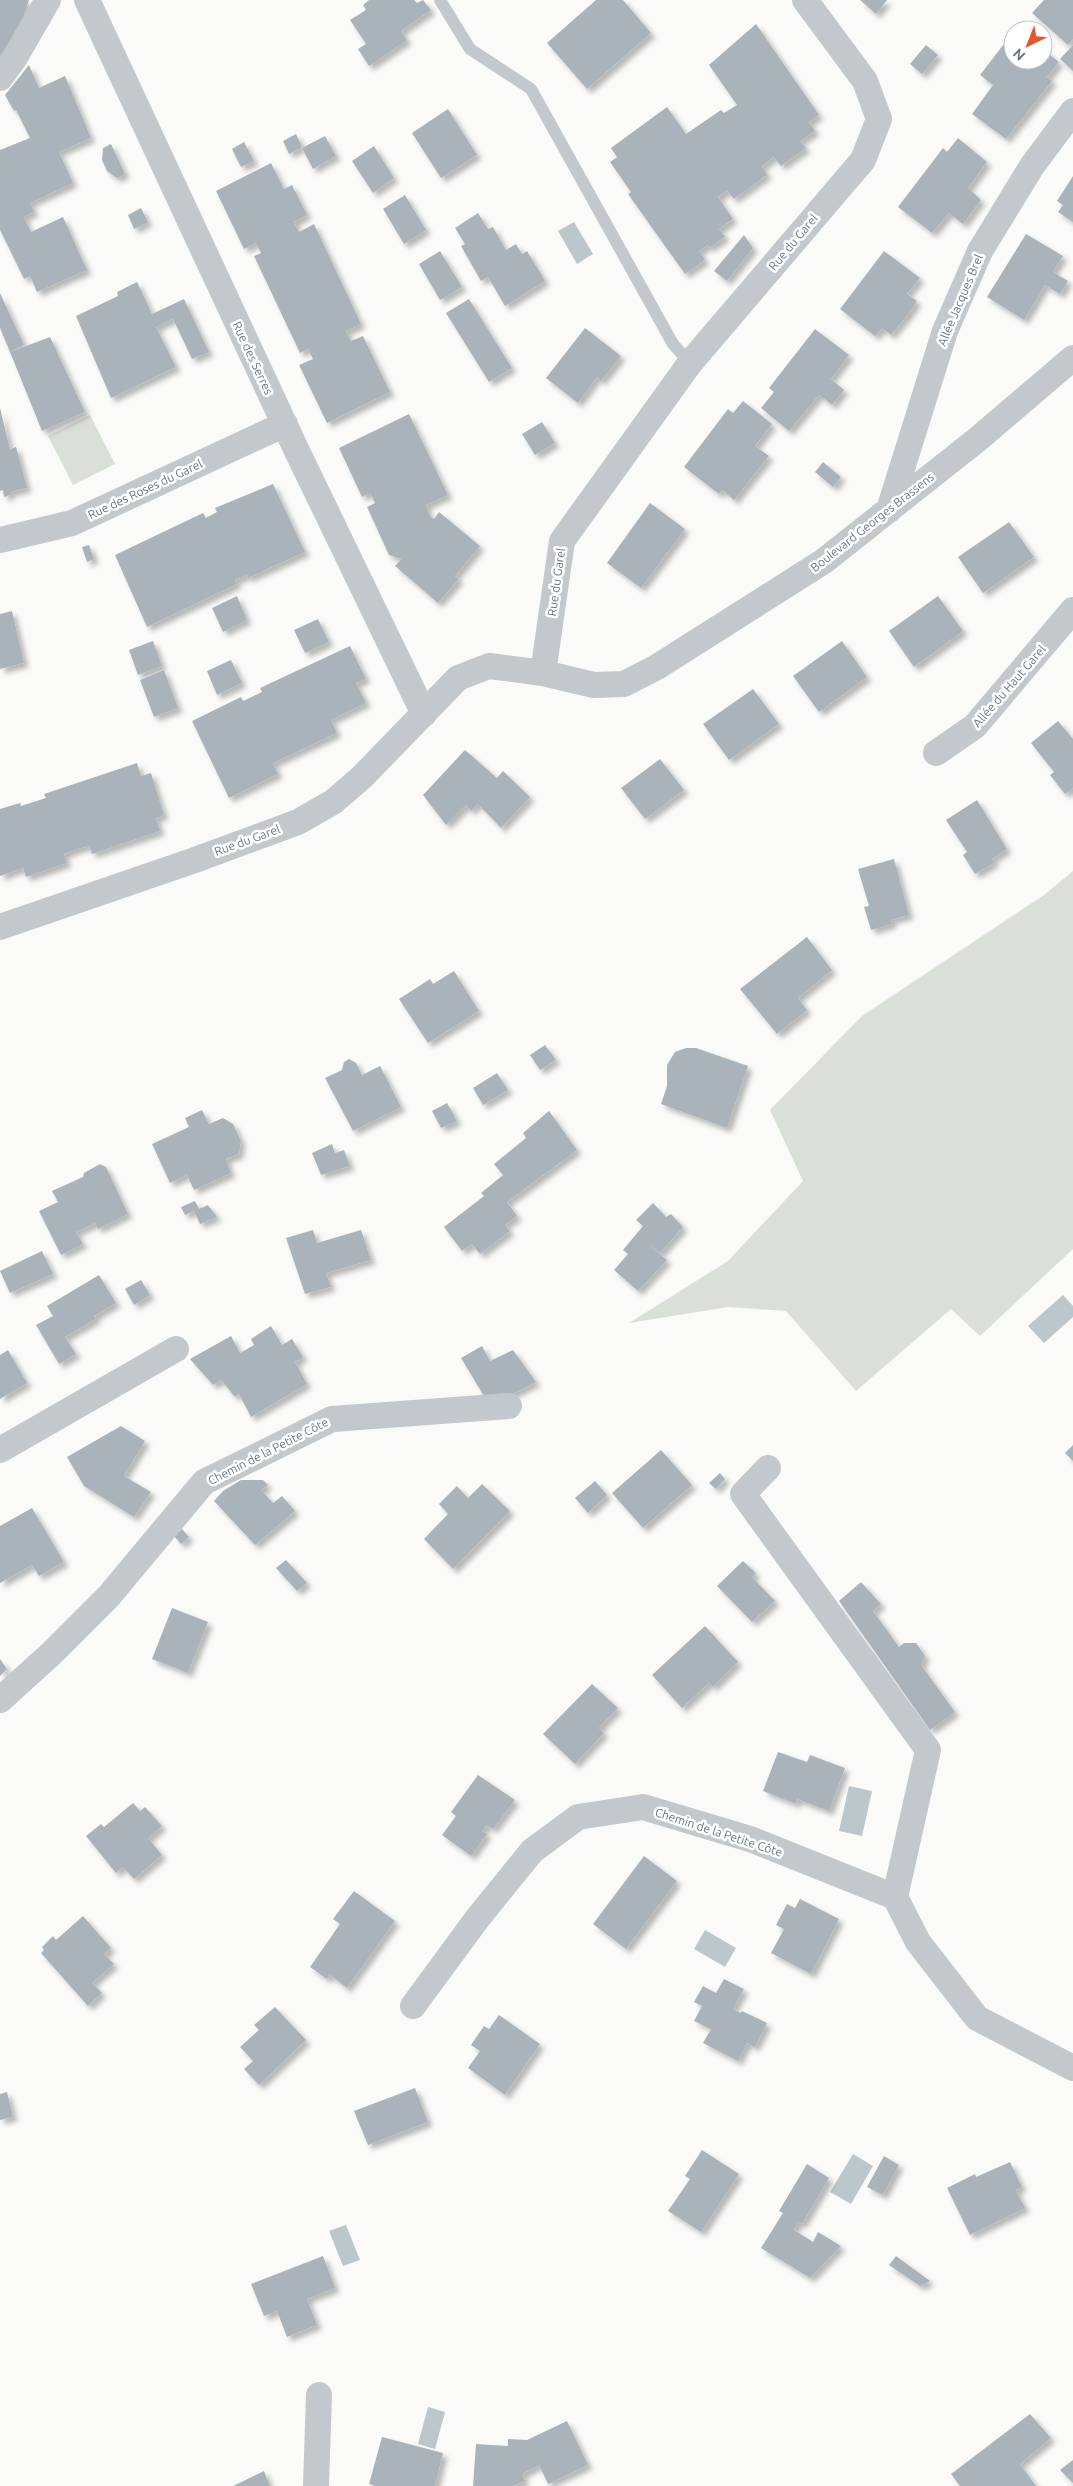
<svg xmlns="http://www.w3.org/2000/svg" width="1073" height="2486" viewBox="0 0 1073 2486" font-family="Ubuntu,sans-serif">
<style>
.green{fill:#dadfd7}
.water{fill:#bbc7cb}
.building{fill:#aab3b9;filter:url(#shadow)}
.lines{fill:none;stroke-linecap:round;stroke-linejoin:round}
.lane{stroke:#c3c8cc;stroke-width:12}
.street{stroke:#c3c8cc;stroke-width:26}
.labels{text-anchor:middle;dominant-baseline:central;stroke-width:5;stroke-linejoin:round;paint-order:stroke}
.street-label{font-size:12px;fill:#657683;stroke:#fff}
</style>
<defs>
<filter id="shadow"><feDropShadow dx="4.5" dy="4.5" stdDeviation="2.5" flood-color="#0004"/></filter>
</defs>
<rect width="100%" height="100%" fill="#fafaf8"/>
<path class="green" d="M 90,415 L 115,464 L 73,485 L 48,436 Z
M 1073,871 L 1073,1249 L 980,1336 L 951,1309 L 856,1391 L 786,1311 L 728,1307 L 629,1323 L 728,1261 L 803,1181 L 770,1110 L 862,1016 L 1044,895 Z"/>
<path class="water" d="M 574,222 L 593,254 L 577,264 L 558,231 Z
M 1063,1295 L 1073,1306 L 1073,1317 L 1044,1343 L 1028,1326 Z
M 849,1786 L 872,1791 L 862,1836 L 839,1831 Z
M 705,1930 L 736,1948 L 725,1967 L 694,1949 Z
M 853,2154 L 873,2166 L 851,2204 L 830,2192 Z
M 346,2225 L 360,2260 L 343,2266 L 329,2231 Z
M 428,2407 L 445,2412 L 435,2449 L 418,2444 Z"/>
<path class="building" d="M 0,0 L 29,0 L 19,30 L 0,65 Z
M 369,0 L 414,0 L 417,3 L 423,0 L 431,10 L 401,31 L 407,40 L 369,66 L 358,49 L 366,44 L 350,20 L 366,10 L 363,5 Z
M 596,0 L 623,0 L 651,33 L 587,89 L 547,43 Z
M 860,0 L 887,0 L 876,14 Z
M 1044,0 L 1073,0 L 1073,39 L 1068,45 L 1032,13 Z
M 756,24 L 819,115 L 809,122 L 815,131 L 800,141 L 806,148 L 781,166 L 774,157 L 762,166 L 767,175 L 734,199 L 727,191 L 718,197 L 733,219 L 719,229 L 725,237 L 709,248 L 708,245 L 699,251 L 705,260 L 685,274 L 628,194 L 631,192 L 610,162 L 617,157 L 611,148 L 667,107 L 686,134 L 721,110 L 724,113 L 737,105 L 709,65 Z
M 1007,40 L 1013,44 L 1013,60 L 1043,60 L 1043,49 L 1059,62 L 1047,77 L 1052,81 L 1006,139 L 972,114 L 993,85 L 980,75 Z
M 926,45 L 938,55 L 922,74 L 910,64 Z
M 1073,45 L 1073,71 L 1060,59 Z
M 29,65 L 39,88 L 65,76 L 91,138 L 59,152 L 73,183 L 30,203 L 34,212 L 24,217 L 31,232 L 63,217 L 87,270 L 37,292 L 30,276 L 24,279 L 0,230 L 0,150 L 30,138 L 16,110 L 14,111 L 5,95 Z
M 448,109 L 477,155 L 441,178 L 412,133 Z
M 296,134 L 302,147 L 289,154 L 283,141 Z
M 325,136 L 336,156 L 313,169 L 302,148 Z
M 958,138 L 987,162 L 968,188 L 981,200 L 963,224 L 949,213 L 932,233 L 898,207 L 943,148 L 947,152 Z
M 244,142 L 254,161 L 241,167 L 232,149 Z
M 111,144 L 125,174 L 117,178 L 107,171 L 102,160 L 103,148 Z
M 374,146 L 394,178 L 373,193 L 352,161 Z
M 271,163 L 284,189 L 292,185 L 307,215 L 294,222 L 299,232 L 314,224 L 361,324 L 346,331 L 351,341 L 363,336 L 390,392 L 327,423 L 299,365 L 313,359 L 308,349 L 300,353 L 254,256 L 261,253 L 256,243 L 244,249 L 216,191 Z
M 1073,176 L 1073,222 L 1058,212 L 1063,205 L 1057,201 Z
M 405,195 L 426,230 L 404,244 L 383,209 Z
M 141,208 L 148,222 L 134,229 L 128,215 Z
M 478,213 L 488,229 L 493,227 L 506,250 L 516,244 L 522,254 L 527,251 L 545,281 L 505,306 L 488,277 L 481,281 L 461,246 L 465,244 L 455,228 Z
M 1026,234 L 1063,256 L 1053,272 L 1068,281 L 1060,294 L 1045,285 L 1024,320 L 987,297 Z
M 744,235 L 753,248 L 727,281 L 714,271 Z
M 440,251 L 462,287 L 440,300 L 419,264 Z
M 884,251 L 920,278 L 907,294 L 917,301 L 909,313 L 891,335 L 882,328 L 875,336 L 840,309 Z
M 137,282 L 152,314 L 184,299 L 209,352 L 192,359 L 173,319 L 156,327 L 176,367 L 111,398 L 76,316 L 118,296 L 117,292 Z
M 0,293 L 24,345 L 10,352 L 0,328 Z
M 469,299 L 512,368 L 489,382 L 446,313 Z
M 585,328 L 621,356 L 601,381 L 597,377 L 578,403 L 546,378 Z
M 815,329 L 849,355 L 831,379 L 844,390 L 832,405 L 819,395 L 789,431 L 761,408 L 774,392 L 769,388 Z
M 50,337 L 85,412 L 42,431 L 10,352 Z
M 743,401 L 772,424 L 755,446 L 769,456 L 734,500 L 722,490 L 719,494 L 684,467 L 728,409 L 733,413 Z
M 0,408 L 10,449 L 16,447 L 27,488 L 10,492 L 10,495 L 4,497 L 3,490 L 0,491 Z
M 409,414 L 448,495 L 426,505 L 430,516 L 434,519 L 439,512 L 480,546 L 455,576 L 459,579 L 438,603 L 395,566 L 401,559 L 389,555 L 367,507 L 375,503 L 370,493 L 362,497 L 339,448 Z
M 542,422 L 555,443 L 535,455 L 522,434 Z
M 823,462 L 841,477 L 833,487 L 815,472 Z
M 273,484 L 305,552 L 248,578 L 247,575 L 235,580 L 237,584 L 147,627 L 115,555 L 203,513 L 206,518 L 217,512 L 215,508 Z
M 650,503 L 685,529 L 641,588 L 607,563 Z
M 1009,522 L 1034,557 L 983,593 L 958,557 Z
M 89,545 L 94,559 L 87,562 L 82,547 Z
M 237,596 L 247,620 L 223,632 L 212,608 Z
M 938,596 L 963,631 L 914,667 L 889,631 Z
M 12,611 L 24,663 L 0,669 L 0,614 Z
M 318,619 L 329,642 L 305,653 L 294,630 Z
M 153,641 L 162,666 L 138,675 L 129,650 Z
M 842,641 L 867,677 L 819,712 L 793,676 Z
M 350,646 L 366,679 L 356,683 L 366,703 L 331,720 L 337,733 L 273,763 L 278,774 L 229,798 L 192,721 L 241,697 L 243,701 L 262,692 L 260,688 Z
M 231,660 L 242,683 L 217,695 L 207,671 Z
M 164,670 L 178,708 L 154,717 L 140,680 Z
M 753,689 L 779,724 L 729,760 L 703,724 Z
M 1058,721 L 1073,739 L 1073,788 L 1065,794 L 1050,775 L 1054,772 L 1031,743 Z
M 465,750 L 497,778 L 503,771 L 530,797 L 501,828 L 478,804 L 471,811 L 466,805 L 446,825 L 423,795 Z
M 660,759 L 684,790 L 645,819 L 621,788 Z
M 137,763 L 141,776 L 151,773 L 164,815 L 156,818 L 160,831 L 92,854 L 89,846 L 77,849 L 64,854 L 67,863 L 26,877 L 23,868 L 0,876 L 0,809 L 20,803 L 21,806 L 46,798 L 44,794 Z
M 977,800 L 1007,849 L 992,859 L 994,863 L 975,874 L 963,855 L 967,852 L 946,820 Z
M 894,859 L 909,915 L 891,920 L 892,924 L 871,930 L 864,907 L 869,906 L 858,869 Z
M 807,937 L 832,970 L 798,998 L 807,1010 L 777,1034 L 740,989 Z
M 454,971 L 479,1011 L 428,1043 L 399,999 L 430,979 L 433,984 Z
M 545,1045 L 556,1060 L 540,1070 L 530,1055 Z
M 686,1048 L 696,1048 L 748,1066 L 727,1128 L 661,1104 L 667,1086 L 667,1065 L 675,1052 Z
M 349,1059 L 356,1063 L 362,1075 L 380,1066 L 401,1107 L 353,1131 L 325,1078 L 342,1070 L 344,1062 Z
M 497,1073 L 508,1090 L 483,1105 L 473,1088 Z
M 447,1103 L 457,1121 L 441,1128 L 432,1111 Z
M 202,1110 L 209,1124 L 223,1118 L 233,1124 L 241,1141 L 239,1154 L 226,1159 L 231,1173 L 194,1190 L 187,1175 L 170,1183 L 152,1144 L 189,1127 L 185,1118 Z
M 549,1111 L 577,1150 L 507,1202 L 517,1216 L 505,1225 L 510,1231 L 480,1254 L 472,1244 L 462,1251 L 444,1227 L 484,1196 L 481,1193 L 503,1175 L 494,1164 L 526,1138 L 523,1133 Z
M 332,1144 L 335,1153 L 344,1150 L 350,1166 L 321,1175 L 312,1153 Z
M 100,1164 L 106,1167 L 128,1214 L 98,1229 L 95,1223 L 76,1232 L 83,1244 L 61,1255 L 39,1211 L 58,1202 L 52,1191 L 83,1177 L 84,1173 Z
M 195,1201 L 199,1209 L 208,1205 L 217,1217 L 200,1224 L 194,1211 L 185,1215 L 181,1207 Z
M 653,1203 L 666,1217 L 671,1214 L 683,1227 L 660,1253 L 648,1244 L 667,1260 L 638,1291 L 614,1270 L 628,1254 L 623,1250 L 643,1226 L 636,1220 Z
M 313,1230 L 317,1243 L 361,1230 L 371,1260 L 326,1273 L 331,1287 L 305,1294 L 286,1238 Z
M 42,1251 L 53,1274 L 10,1293 L 0,1271 Z
M 99,1275 L 116,1303 L 94,1316 L 96,1319 L 65,1337 L 76,1354 L 59,1364 L 36,1325 L 53,1316 L 47,1306 Z
M 141,1280 L 150,1295 L 134,1305 L 125,1289 Z
M 271,1326 L 282,1345 L 292,1339 L 303,1357 L 295,1362 L 307,1384 L 251,1417 L 239,1394 L 235,1397 L 221,1380 L 213,1385 L 190,1359 L 231,1336 L 240,1353 L 254,1345 L 251,1339 Z
M 482,1346 L 490,1361 L 513,1350 L 536,1382 L 505,1398 L 502,1393 L 487,1401 L 461,1358 Z
M 8,1350 L 27,1383 L 0,1399 L 0,1355 Z
M 121,1426 L 145,1441 L 124,1476 L 151,1492 L 134,1517 L 84,1486 L 67,1457 Z
M 1073,1445 L 1073,1461 L 1065,1453 Z
M 661,1450 L 692,1485 L 643,1528 L 612,1493 Z
M 720,1473 L 725,1479 L 716,1489 L 709,1483 Z
M 241,1480 L 263,1480 L 268,1485 L 261,1490 L 273,1503 L 282,1496 L 295,1511 L 255,1545 L 214,1501 L 223,1491 Z
M 595,1481 L 607,1495 L 588,1513 L 575,1498 Z
M 482,1484 L 510,1511 L 453,1569 L 424,1539 L 448,1514 L 439,1504 L 457,1486 L 468,1498 Z
M 32,1508 L 64,1562 L 39,1576 L 32,1565 L 0,1583 L 0,1526 Z
M 182,1529 L 189,1537 L 181,1544 L 174,1536 Z
M 286,1560 L 307,1583 L 297,1591 L 276,1568 Z
M 743,1561 L 756,1573 L 752,1577 L 775,1601 L 752,1622 L 717,1586 Z
M 861,1582 L 881,1604 L 873,1611 L 899,1647 L 904,1643 L 916,1643 L 925,1656 L 921,1665 L 955,1712 L 930,1730 L 839,1601 Z
M 172,1608 L 208,1622 L 188,1673 L 152,1659 Z
M 705,1626 L 738,1662 L 713,1687 L 709,1683 L 682,1708 L 652,1675 Z
M 0,1659 L 7,1669 L 0,1676 Z
M 592,1684 L 618,1708 L 599,1728 L 604,1733 L 575,1764 L 543,1734 Z
M 778,1752 L 807,1762 L 810,1755 L 845,1768 L 829,1811 L 797,1799 L 796,1804 L 763,1791 Z
M 478,1775 L 515,1800 L 493,1829 L 487,1825 L 482,1831 L 487,1834 L 471,1856 L 442,1835 L 456,1816 L 451,1812 Z
M 133,1803 L 140,1811 L 145,1807 L 162,1826 L 148,1838 L 162,1855 L 134,1879 L 123,1867 L 116,1873 L 86,1836 L 101,1824 L 104,1827 Z
M 644,1856 L 677,1881 L 626,1949 L 593,1924 Z
M 354,1891 L 395,1921 L 347,1988 L 330,1975 L 327,1979 L 310,1967 L 340,1924 L 333,1919 Z
M 800,1899 L 839,1919 L 811,1974 L 771,1953 L 784,1929 L 776,1925 L 787,1904 L 795,1908 Z
M 83,1916 L 111,1948 L 104,1954 L 114,1964 L 92,1983 L 102,1993 L 88,2006 L 41,1953 L 44,1950 L 42,1947 L 53,1936 L 56,1940 Z
M 724,1979 L 744,1989 L 733,2009 L 741,2013 L 742,2011 L 767,2023 L 755,2047 L 747,2043 L 738,2061 L 703,2043 L 711,2029 L 694,2021 L 702,2006 L 694,2002 L 703,1986 L 716,1993 Z
M 275,2007 L 306,2040 L 259,2085 L 244,2069 L 253,2061 L 240,2047 L 259,2030 L 254,2025 Z
M 499,2015 L 540,2044 L 505,2095 L 468,2068 L 480,2051 L 471,2045 L 484,2026 L 489,2029 Z
M 415,2088 L 428,2122 L 368,2145 L 354,2111 Z
M 7,2092 L 13,2117 L 0,2120 L 0,2094 Z
M 702,2150 L 739,2174 L 701,2232 L 668,2211 L 690,2179 L 685,2176 Z
M 884,2156 L 899,2165 L 883,2195 L 867,2187 Z
M 1010,2162 L 1022,2187 L 1016,2190 L 1025,2208 L 970,2235 L 947,2188 L 975,2174 L 976,2177 Z
M 807,2164 L 829,2178 L 802,2224 L 798,2222 L 794,2230 L 813,2242 L 818,2232 L 841,2246 L 810,2278 L 761,2248 L 783,2213 L 779,2211 Z
M 323,2256 L 335,2288 L 307,2299 L 317,2325 L 287,2337 L 277,2311 L 264,2316 L 251,2284 Z
M 896,2256 L 930,2281 L 920,2286 L 889,2265 Z
M 1030,2414 L 1051,2438 L 1020,2464 L 1036,2486 L 960,2486 L 951,2474 Z
M 567,2421 L 588,2465 L 548,2484 L 539,2465 L 522,2474 L 525,2481 L 513,2486 L 473,2486 L 476,2444 L 508,2446 L 508,2439 L 527,2440 Z
M 382,2437 L 443,2453 L 435,2486 L 375,2486 L 369,2484 Z
M 1073,2460 L 1073,2483 L 1060,2470 Z
M 264,2471 L 270,2486 L 233,2486 Z"/>
<g class="lines">
<path class="lane" d="M 440,0 L 470,49 L 531,89 L 673,344 L 690,363"/>
<path class="street" d="M 87,0 L 296,449 L 424,714
M 0,78 L 14,59 L 48,0
M 889,510 L 945,331 L 980,251 L 1032,166 L 1073,111
M 0,540 L 72,523 L 285,424
M 543,673 L 562,541 L 690,363 L 863,160 L 879,119 L 865,81 L 805,0
M 936,753 L 975,726 L 1073,610
M 0,927 L 195,860 L 298,822 L 333,802 L 362,777 L 458,678 L 489,666 L 543,673 L 594,685 L 624,684 L 657,667 L 824,561 L 978,439 L 1073,358
M 0,1450 L 176,1349
M 768,1468 L 743,1494 L 928,1750 L 895,1897 L 918,1942 L 977,2018 L 1073,2068
M 0,1700 L 53,1652 L 108,1597 L 204,1482 L 332,1419 L 509,1406
M 413,2006 L 477,1919 L 532,1851 L 578,1817 L 643,1807 L 750,1839 L 895,1897
M 316,2486 L 319,2395"/>
</g>
<g class="labels">
<g class="street-label">
<text transform="translate(793 242) rotate(-50)">Rue du Garel</text>
<text transform="translate(960 300) rotate(-67)">Allée Jacques Brel</text>
<text transform="translate(253 358) rotate(65)">Rue des Serres</text>
<text transform="translate(145 489) rotate(-25)">Rue des Roses du Garel</text>
<text transform="translate(872 522) rotate(-38)">Boulevard Georges Brassens</text>
<text transform="translate(556 582) rotate(-82)">Rue du Garel</text>
<text transform="translate(1009 686) rotate(-49)">Allée du Haut Garel</text>
<text transform="translate(247 840) rotate(-20)">Rue du Garel</text>
<text transform="translate(268 1451) rotate(-27)">Chemin de la Petite Côte</text>
<text transform="translate(719 1832) rotate(18)">Chemin de la Petite Côte</text>
</g>
</g>
<g transform="translate(1028 45) rotate(223)"><circle r="24" fill="#ffffff" stroke="#c1c8cd"/>
<path d="M0-4L9 19L0 12L-9 19Z" fill="#e4572e"/>
<text y="-8" font-size="14" font-weight="bold" text-anchor="middle" fill="#657683">N</text>
</g>
</svg>
